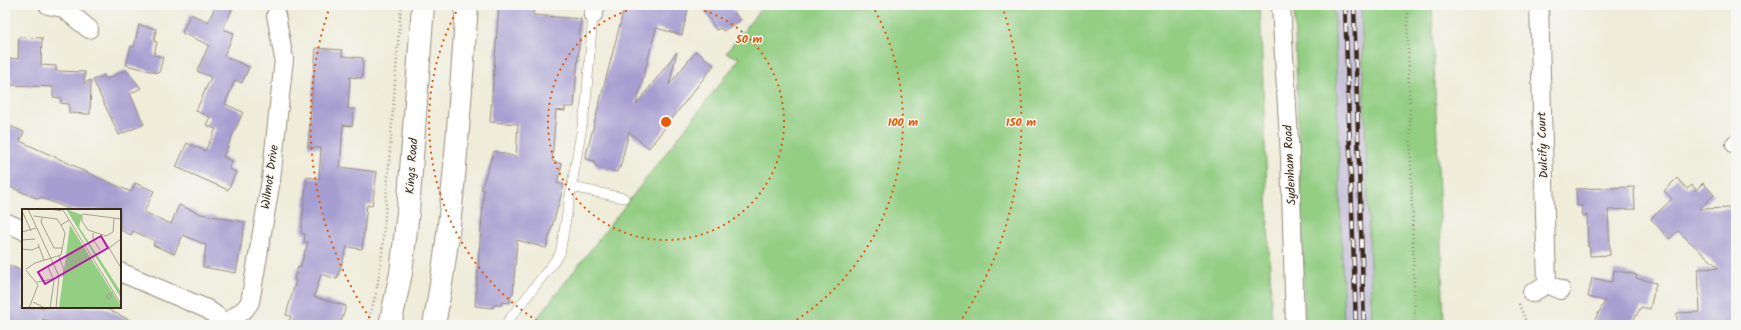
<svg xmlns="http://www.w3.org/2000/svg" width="1741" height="330" viewBox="0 0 1741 330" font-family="Kalam,sans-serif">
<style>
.industrial{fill:#c7c0d9}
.green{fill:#93ce83;stroke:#677c50}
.building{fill:#a69ed0}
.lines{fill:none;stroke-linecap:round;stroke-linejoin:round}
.service-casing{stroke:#958b7c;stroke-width:10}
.minor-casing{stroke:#958b7c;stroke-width:20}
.primary-casing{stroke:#958b7c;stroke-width:24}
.path{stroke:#958b7c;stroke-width:2.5;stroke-dasharray:1 3;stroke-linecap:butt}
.service{stroke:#fff;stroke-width:9}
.minor{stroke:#fff;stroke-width:18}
.primary{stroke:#fff;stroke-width:22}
.rail-casing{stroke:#3b2a1e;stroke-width:4.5}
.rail{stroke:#f6f6f2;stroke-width:3;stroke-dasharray:9;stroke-linecap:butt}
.ring{fill:none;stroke:#e8590c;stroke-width:2;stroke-dasharray:2 4}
.labels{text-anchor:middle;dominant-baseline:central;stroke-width:3;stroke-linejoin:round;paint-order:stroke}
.street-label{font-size:12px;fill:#3b2a1e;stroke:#f6f6f2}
.inset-road{fill:none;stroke:#a79e8e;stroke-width:1}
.view{fill:#b5179e;fill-opacity:0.15;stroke:#b5179e;stroke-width:2}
.inset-edge{fill:none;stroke:#3b2a1e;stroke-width:2}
.centre{fill:#e8590c;stroke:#f6f6f2;stroke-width:2}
.ring-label{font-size:12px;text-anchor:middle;font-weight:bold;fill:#e8590c;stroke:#f6f6f2;stroke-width:3;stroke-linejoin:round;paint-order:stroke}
</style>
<rect width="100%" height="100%" fill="#f6f6f2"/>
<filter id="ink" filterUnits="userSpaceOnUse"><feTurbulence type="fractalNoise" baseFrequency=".025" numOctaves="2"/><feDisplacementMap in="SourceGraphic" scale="8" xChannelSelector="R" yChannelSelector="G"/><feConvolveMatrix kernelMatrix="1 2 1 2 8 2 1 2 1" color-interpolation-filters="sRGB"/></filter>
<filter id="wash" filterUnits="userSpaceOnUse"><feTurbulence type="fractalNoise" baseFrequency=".012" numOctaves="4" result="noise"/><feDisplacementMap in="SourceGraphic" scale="16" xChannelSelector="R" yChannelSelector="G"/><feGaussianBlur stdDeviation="0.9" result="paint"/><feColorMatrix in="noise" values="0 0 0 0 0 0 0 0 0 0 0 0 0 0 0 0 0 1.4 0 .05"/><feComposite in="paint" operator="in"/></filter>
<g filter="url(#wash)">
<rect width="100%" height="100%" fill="#efecd9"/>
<path class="industrial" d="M 1334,5 L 1361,5 L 1372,325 L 1344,325 Z"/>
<path class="green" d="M 764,5 L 1260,5 L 1272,325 L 532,325 L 740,58 L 726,53 Z
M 1294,5 L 1334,5 L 1344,325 L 1305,325 Z
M 1361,5 L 1432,5 L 1444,325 L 1372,325 Z"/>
<g id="blocks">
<path class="building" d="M 216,5 L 234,5 L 223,29 L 234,33 L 224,56 L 249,67 L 242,83 L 235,80 L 225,104 L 243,112 L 223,157 L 232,161 L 229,169 L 236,172 L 228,190 L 176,167 L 187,143 L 205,151 L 216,129 L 206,125 L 210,117 L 196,111 L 211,77 L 197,71 L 209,45 L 182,33 L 190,14 L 208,22 Z
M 499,5 L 525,5 L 525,8 L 534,8 L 533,15 L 581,19 L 574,107 L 565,107 L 565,111 L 556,110 L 552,161 L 562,164 L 557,183 L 564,185 L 546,248 L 517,240 L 513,294 L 511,294 L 510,303 L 502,302 L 502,305 L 494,305 L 493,308 L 475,306 L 484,190 L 481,189 L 494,151 L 516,157 L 518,124 L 490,122 Z
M 625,5 L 689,5 L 682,35 L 656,28 L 636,105 L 677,52 L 669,85 L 696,51 L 714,65 L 649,148 L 629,132 L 620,168 L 619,167 L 617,172 L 597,167 L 597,166 L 594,164 L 595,161 L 585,159 Z
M 701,5 L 730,5 L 740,21 L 723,31 L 720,28 L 716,30 Z
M 139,25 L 156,29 L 154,41 L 157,42 L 154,55 L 163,57 L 159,73 L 126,65 L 131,46 L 134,47 Z
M 19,37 L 42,38 L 41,65 L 56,66 L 56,71 L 85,72 L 84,83 L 91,80 L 90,114 L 69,113 L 69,104 L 61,103 L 61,98 L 53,97 L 53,87 L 11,85 L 11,77 L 5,77 L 5,58 L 18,59 Z
M 316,48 L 342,50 L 342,56 L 363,58 L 362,78 L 350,77 L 348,109 L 354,109 L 352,126 L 343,125 L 340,167 L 377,172 L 372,206 L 367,205 L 362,249 L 347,247 L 337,279 L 321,274 L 314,297 L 346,306 L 340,325 L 287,325 L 291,316 L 286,315 L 296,280 L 294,279 L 298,267 L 300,268 L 308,242 L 304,242 L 305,234 L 301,233 L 307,177 L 319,179 L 321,148 L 308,147 Z
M 126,70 L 141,88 L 130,94 L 144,124 L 119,135 L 93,80 L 104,75 L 106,79 Z
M 5,124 L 24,132 L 20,141 L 77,167 L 77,168 L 131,192 L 135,183 L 154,191 L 144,212 L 171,224 L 179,205 L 201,214 L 245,222 L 236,273 L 203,267 L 206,245 L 183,235 L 174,254 L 153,245 L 155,241 L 133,231 L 131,235 L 120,230 L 120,210 L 71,210 L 40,197 L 39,199 L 5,185 Z
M 1677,178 L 1687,189 L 1692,185 L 1696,190 L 1703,183 L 1714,195 L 1699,209 L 1734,208 L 1734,212 L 1736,212 L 1736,325 L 1677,325 L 1677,313 L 1700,312 L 1698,269 L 1719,268 L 1678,231 L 1669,239 L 1651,219 L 1672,199 L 1664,191 Z
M 1634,187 L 1635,209 L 1608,210 L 1610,255 L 1590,256 L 1590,247 L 1588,247 L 1587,215 L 1583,216 L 1582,206 L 1577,206 L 1576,189 Z
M 5,264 L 23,271 L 23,307 L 102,307 L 141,325 L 57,325 L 43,319 L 41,325 L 5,325 Z
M 1614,270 L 1637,275 L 1636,278 L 1656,283 L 1650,309 L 1641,307 L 1631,325 L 1592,325 L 1605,301 L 1588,297 L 1592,278 L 1612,282 Z"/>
</g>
</g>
<g filter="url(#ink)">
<use href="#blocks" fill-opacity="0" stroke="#958b7c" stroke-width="1"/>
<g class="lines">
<g class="service-casing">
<path id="service" d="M 572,187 L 624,198
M 505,325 L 560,254 L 586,103 L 593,15"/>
</g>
<g class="minor-casing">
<path id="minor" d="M 48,5 L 63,8 L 89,29
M 1281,5 L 1290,157 L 1295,325
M 1539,5 L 1547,284
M 593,15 L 596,5
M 1735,144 L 1736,145
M 5,222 L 23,230
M 120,272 L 207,309 L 217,316 L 223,324
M 1532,293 L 1547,284 L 1561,290
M 224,325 L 245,309 L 250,302 L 271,180 L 284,59 L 276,15"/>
</g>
<g class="primary-casing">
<path id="primary" d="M 390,325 L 401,273 L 408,212 L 423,5
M 434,325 C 454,220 459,112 467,5"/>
</g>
<path class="path" d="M 1407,5 L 1415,325
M 377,288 L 382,254 L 401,5
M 1519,304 L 1525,319 L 1529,325
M 367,325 L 376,293"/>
<use href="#service" class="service"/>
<use href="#minor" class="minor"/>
<use href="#primary" class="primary"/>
<g class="rail-casing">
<path id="rail" d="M 1345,5 L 1356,325
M 1354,5 L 1364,325"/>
</g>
<use href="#rail" class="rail"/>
</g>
</g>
<g class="ring">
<path d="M681 5A118 118 0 1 1 651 5"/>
<path d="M542 324A237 237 0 0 1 460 5M872 5A237 237 0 0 1 790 324"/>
<path d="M373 323A355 355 0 0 1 330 6M1002 6A355 355 0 0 1 959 323"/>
</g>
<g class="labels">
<g class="street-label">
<text transform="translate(1543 145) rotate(-92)">Dulcify Court</text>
<text transform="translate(1290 165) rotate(-93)">Sydenham Road</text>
<text transform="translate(412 166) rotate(-86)">Kings Road</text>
<text transform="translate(270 177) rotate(-82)">Wilmot Drive</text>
</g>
</g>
<g transform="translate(22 209)">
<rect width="99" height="99" fill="#efecd9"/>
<path d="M 44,0 L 60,6 L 57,18 L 99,83 L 99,89 ZM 48,16 L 99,97 L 99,99 L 37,99 Z" fill="#93ce83"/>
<path class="inset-road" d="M 6,0 L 37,67 L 34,99M 28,0 L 40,2M 41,1 L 99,95M 1,4 L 9,22M 60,5 L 60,12 L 66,21 L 84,27 L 91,23 L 92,9M 61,5 L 99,10M 12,7 L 35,10 L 39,16M 20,9 L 19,13 L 32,39 L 41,39M 0,23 L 14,19M 71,24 L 71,30 L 78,41M 99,30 L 87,39 L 99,59M 0,31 L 13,30M 16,35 L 22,51M 0,40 L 10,41 L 17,38M 37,47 L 42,61 L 41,68M 26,58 L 32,72 L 28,99M 4,60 L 13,54 L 39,46 L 43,24 L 39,16 L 47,11M 4,61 L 16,76 L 7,99M 15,73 L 31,70M 88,85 L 89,88 L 86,90 L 84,87 L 88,85 L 91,83M 11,93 L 23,99"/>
<path class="view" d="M 79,27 L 86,39 L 23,75 L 16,63 Z"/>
<rect width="99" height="99" class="inset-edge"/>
</g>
<circle cx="666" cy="122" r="6" class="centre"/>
<g class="ring-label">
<text x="749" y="43">50 m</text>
<text x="903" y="126">100 m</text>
<text x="1021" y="126">150 m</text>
</g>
<rect width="1741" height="330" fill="none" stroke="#f6f6f2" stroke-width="20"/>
</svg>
